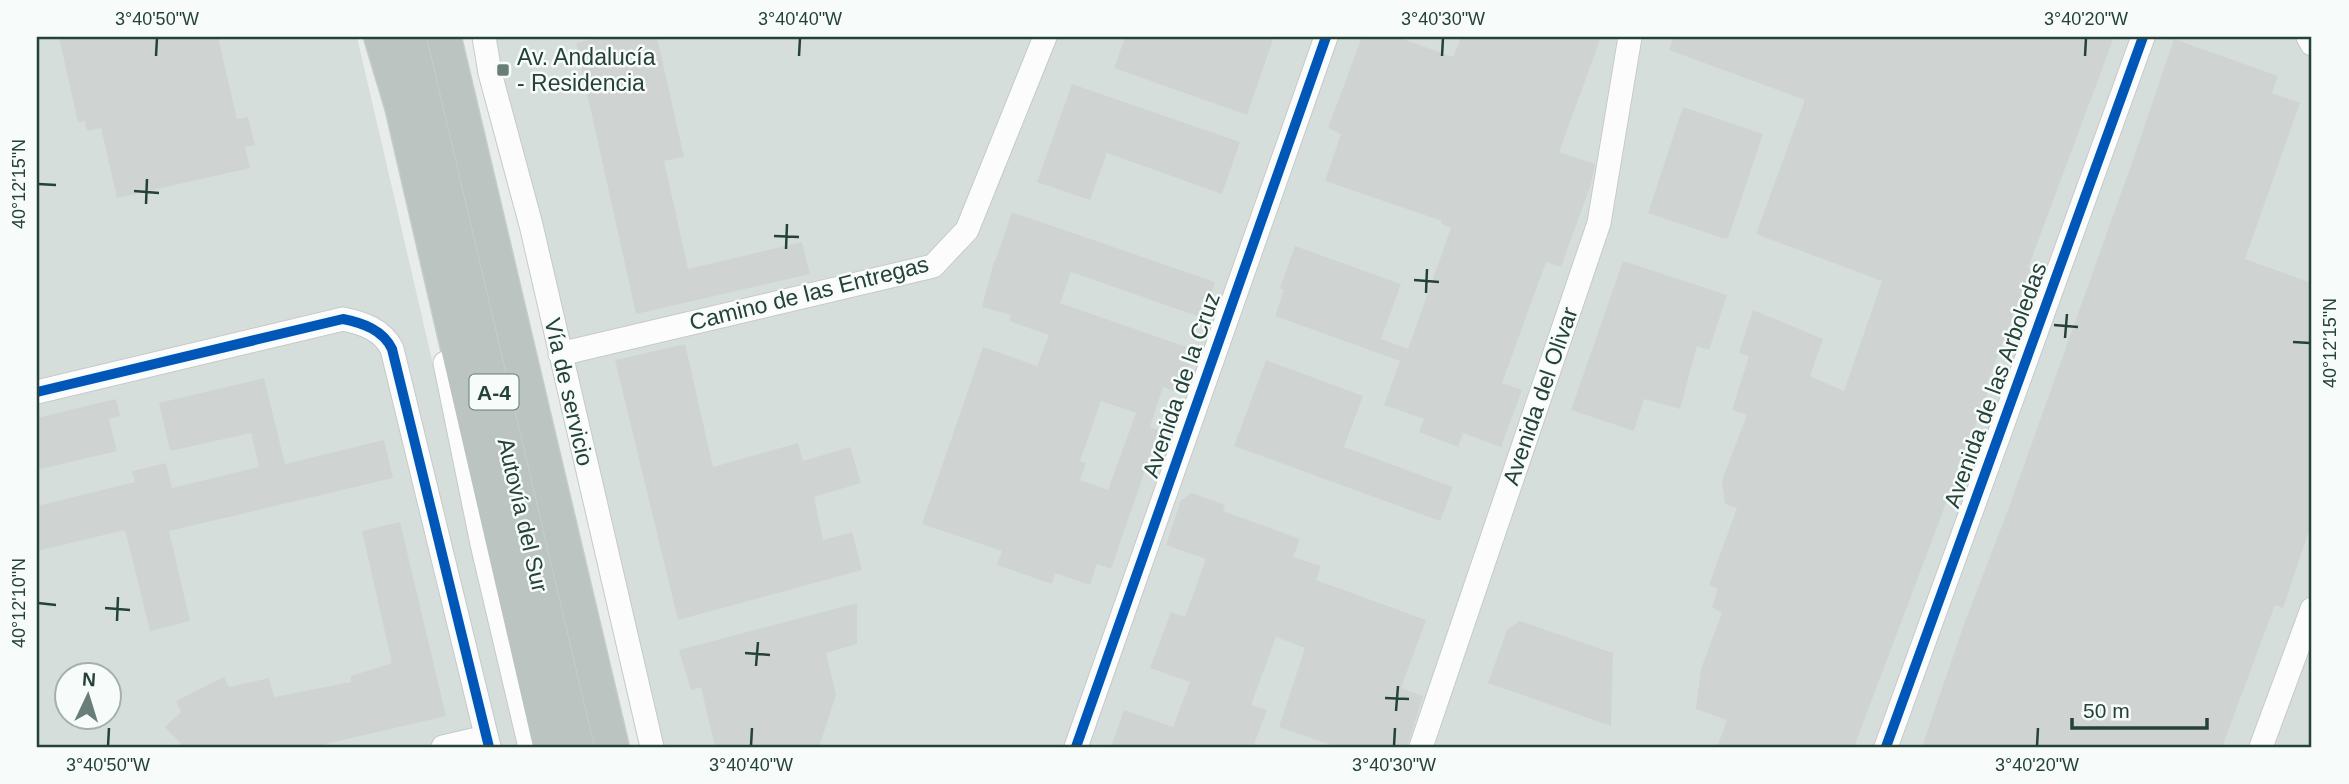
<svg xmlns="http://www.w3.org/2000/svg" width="2349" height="784" viewBox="0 0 2349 784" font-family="Helvetica,sans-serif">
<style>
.built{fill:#d6dedb;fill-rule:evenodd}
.building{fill:#cfd4d2;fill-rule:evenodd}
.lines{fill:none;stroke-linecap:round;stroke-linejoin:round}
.minor-casing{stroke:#c5cac8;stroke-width:25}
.highway-casing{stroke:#c3ccc9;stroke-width:36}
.minor{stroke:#fcfcfc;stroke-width:23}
.highway{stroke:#bcc4c2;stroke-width:33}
.cycleway-casing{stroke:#f7fbf9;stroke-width:15}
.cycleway{stroke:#0057b8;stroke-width:10}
.ticks{fill:none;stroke:#24423a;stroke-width:2.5}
.poi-dot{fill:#697e78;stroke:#f7fbf9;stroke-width:2.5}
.labels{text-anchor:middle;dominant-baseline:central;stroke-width:5;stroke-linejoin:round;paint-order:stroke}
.shield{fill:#f7fbf9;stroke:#637a73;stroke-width:2}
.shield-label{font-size:21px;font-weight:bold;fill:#24423a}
.poi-label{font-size:23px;fill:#24423a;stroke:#f7fbf9;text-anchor:start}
.street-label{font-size:23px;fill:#24423a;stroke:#f7fbf9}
.neatline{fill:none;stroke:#24423a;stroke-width:2.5}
.ticks-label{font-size:18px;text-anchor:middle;fill:#24423a}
</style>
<rect width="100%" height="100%" fill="#e8edeb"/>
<path class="built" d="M 37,37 L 357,37 L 522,747 L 37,747 ZM 66,676 L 108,676 L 108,718 L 66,718 Z
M 484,37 L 2312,37 L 2312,747 L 652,747 Z"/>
<path class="building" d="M 59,37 L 218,37 L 237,119 L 248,117 L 255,145 L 245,147 L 250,168 L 117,198 L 101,128 L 87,131 L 85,121 L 78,122 Z
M 603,37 L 657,37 L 684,157 L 664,161 L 688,269 L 802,242 L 810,274 L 636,314 L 576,43 Z
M 1125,37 L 1274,37 L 1247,115 L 1114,68 Z
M 1362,37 L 1397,37 L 1453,57 L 1461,37 L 1601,37 L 1559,152 L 1595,164 L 1591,184 L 1561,267 L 1546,262 L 1502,383 L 1522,390 L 1501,447 L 1463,433 L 1458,447 L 1419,432 L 1424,419 L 1384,405 L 1400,361 L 1275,316 L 1284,290 L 1280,288 L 1295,246 L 1401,284 L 1381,339 L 1408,349 L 1451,228 L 1441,224 L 1442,221 L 1325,181 L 1341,134 L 1328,128 Z
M 1674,37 L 2114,37 L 2028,268 L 2031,269 L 1986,386 L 1990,387 L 1854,747 L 1717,747 L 1727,720 L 1696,709 L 1701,669 L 1722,613 L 1712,607 L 1718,589 L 1709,585 L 1737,508 L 1725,504 L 1722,480 L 1747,415 L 1732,410 L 1749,356 L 1739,353 L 1753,310 L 1823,339 L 1810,376 L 1844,391 L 1882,281 L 1756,234 L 1805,100 L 1669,50 Z
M 2174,39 L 2278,76 L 2272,93 L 2300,103 L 2245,259 L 2312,283 L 2312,522 L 2283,608 L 2275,605 L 2222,747 L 1922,747 L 1963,627 L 2008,510 L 2134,157 Z
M 1072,84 L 1240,142 L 1222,194 L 1107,153 L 1090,200 L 1037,182 Z
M 1683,107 L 1763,134 L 1728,238 L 1722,238 L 1648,213 Z
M 1012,212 L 1215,282 L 1203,318 L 1071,272 L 1060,303 L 1195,350 L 1180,393 L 1163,387 L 1150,427 L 1159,430 L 1111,569 L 1097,564 L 1090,585 L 1055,573 L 1052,584 L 997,565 L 1002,551 L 922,524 L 983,347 L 1037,366 L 1049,335 L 1009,321 L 1011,315 L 982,307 L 994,261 L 995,262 ZM 1101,401 L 1136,413 L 1108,490 L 1080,480 L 1086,463 L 1080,461 Z
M 1623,261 L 1727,295 L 1709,350 L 1697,346 L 1680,409 L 1644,399 L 1634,431 L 1571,410 Z
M 685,344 L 713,467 L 798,443 L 803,461 L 850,447 L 861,483 L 814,497 L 823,540 L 852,532 L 862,570 L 678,620 L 615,360 Z
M 1266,360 L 1363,396 L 1344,447 L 1453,487 L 1440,521 L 1234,446 Z
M 264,378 L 285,464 L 384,440 L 393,478 L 169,531 L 190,621 L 150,631 L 125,530 L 37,551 L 37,506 L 135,482 L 132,471 L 166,463 L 172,488 L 259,467 L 251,433 L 170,451 L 159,403 Z
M 116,399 L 120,416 L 109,419 L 117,451 L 37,470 L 37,418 Z
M 1192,493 L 1225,505 L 1223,511 L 1300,539 L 1293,557 L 1321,566 L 1316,580 L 1426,620 L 1401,688 L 1423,696 L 1407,747 L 1337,747 L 1279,727 L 1305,648 L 1276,637 L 1251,705 L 1267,710 L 1253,747 L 1111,747 L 1124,710 L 1173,727 L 1190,682 L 1150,668 L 1171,612 L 1185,617 L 1206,559 L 1166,545 L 1181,500 Z
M 400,522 L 446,716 L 313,747 L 184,747 L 165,727 L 181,712 L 176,701 L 224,677 L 229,687 L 269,678 L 274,697 L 351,682 L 351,676 L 392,663 L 362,531 Z
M 857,603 L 857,644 L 826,653 L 836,695 L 819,747 L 715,747 L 701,687 L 691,690 L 679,650 Z
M 1520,621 L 1613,653 L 1611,726 L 1488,683 L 1507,630 Z"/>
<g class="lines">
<g class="minor-casing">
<path id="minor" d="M 484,37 L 490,73 L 531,225 L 652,747
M 2308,37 L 2312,44
M 560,354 L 933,266 L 967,230 L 1045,37
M 445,363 L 482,544 L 530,747
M 37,392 L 343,319 C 363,323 383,330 392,349 L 489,747
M 443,747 L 486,737
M 1076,747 L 1326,37
M 1421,747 L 1599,223 L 1630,37
M 1886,747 L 2143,37
M 2261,747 L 2312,609"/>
</g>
<g class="highway-casing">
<path id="highway" d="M 381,37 L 402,107 L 550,747
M 409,37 L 577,747
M 444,37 L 612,747"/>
</g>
<use href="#minor" class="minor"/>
<use href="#highway" class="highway"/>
<g class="cycleway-casing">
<path id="cycleway" d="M 37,392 L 343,319 C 363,323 383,330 392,349 L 489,747
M 1076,747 L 1326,37
M 1886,747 L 2143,37"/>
</g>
<use href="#cycleway" class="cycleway"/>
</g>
<path class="ticks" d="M 156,56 L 157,38M 799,56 L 800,38M 1442,56 L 1443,38M 2085,56 L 2086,38M 38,184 L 56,185M 134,191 L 159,193M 146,204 L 147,179M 774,236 L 799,237M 786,249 L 787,224M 1414,280 L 1439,282M 1426,293 L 1427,269M 2054,325 L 2078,327M 2065,338 L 2067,314M 2293,342 L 2310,343M 38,603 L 56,605M 105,608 L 130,610M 117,621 L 118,597M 745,653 L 770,655M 756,666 L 758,642M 1385,698 L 1409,699M 1396,711 L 1398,686M 108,746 L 109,728M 751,746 L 752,728M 1394,746 L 1395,728M 2037,746 L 2038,728"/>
<rect class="poi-dot" x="496" y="63" width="14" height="14" rx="3.5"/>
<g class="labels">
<rect class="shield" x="469.5" y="374.5" width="49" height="35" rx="5"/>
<g class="shield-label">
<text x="494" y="392">A-4</text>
</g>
<g class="poi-label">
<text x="517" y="57">Av. Andalucía<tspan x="517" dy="26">- Residencia</tspan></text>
</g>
<g class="street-label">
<text transform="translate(809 293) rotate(-14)">Camino de las Entregas</text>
<text transform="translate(1181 385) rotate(-71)">Avenida de la Cruz</text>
<text transform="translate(1995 385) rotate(-70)">Avenida de las Arboledas</text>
<text transform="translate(569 392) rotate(77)">Vía de servicio</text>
<text transform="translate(1540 396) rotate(-71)">Avenida del Olivar</text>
<text transform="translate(523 515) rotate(77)">Autovía del Sur</text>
</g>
</g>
<rect width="2349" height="784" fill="none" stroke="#f7fbf9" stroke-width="77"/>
<g transform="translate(88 696) rotate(4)"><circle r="33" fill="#f7fbf9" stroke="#a3b1ad" stroke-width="2"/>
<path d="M0-5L12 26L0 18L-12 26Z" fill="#697e78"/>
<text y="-10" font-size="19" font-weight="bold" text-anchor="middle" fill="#24423a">N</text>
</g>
<path d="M2072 718v10h135v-10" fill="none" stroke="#24423a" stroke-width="3.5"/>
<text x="2083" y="718" font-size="21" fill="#24423a" stroke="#f7fbf9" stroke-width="5" paint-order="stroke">50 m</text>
<rect x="38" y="38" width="2272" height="708" class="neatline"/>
<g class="ticks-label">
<text x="157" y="25">3°40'50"W</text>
<text x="800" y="25">3°40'40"W</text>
<text x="1443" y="25">3°40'30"W</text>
<text x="2086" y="25">3°40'20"W</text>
<text transform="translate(19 184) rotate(-90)" y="6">40°12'15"N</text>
<text transform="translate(2330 343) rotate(-90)" y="6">40°12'15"N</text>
<text transform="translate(19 603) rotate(-90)" y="6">40°12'10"N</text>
<text x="108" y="771">3°40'50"W</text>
<text x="751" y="771">3°40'40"W</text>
<text x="1394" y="771">3°40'30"W</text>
<text x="2037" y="771">3°40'20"W</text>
</g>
</svg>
